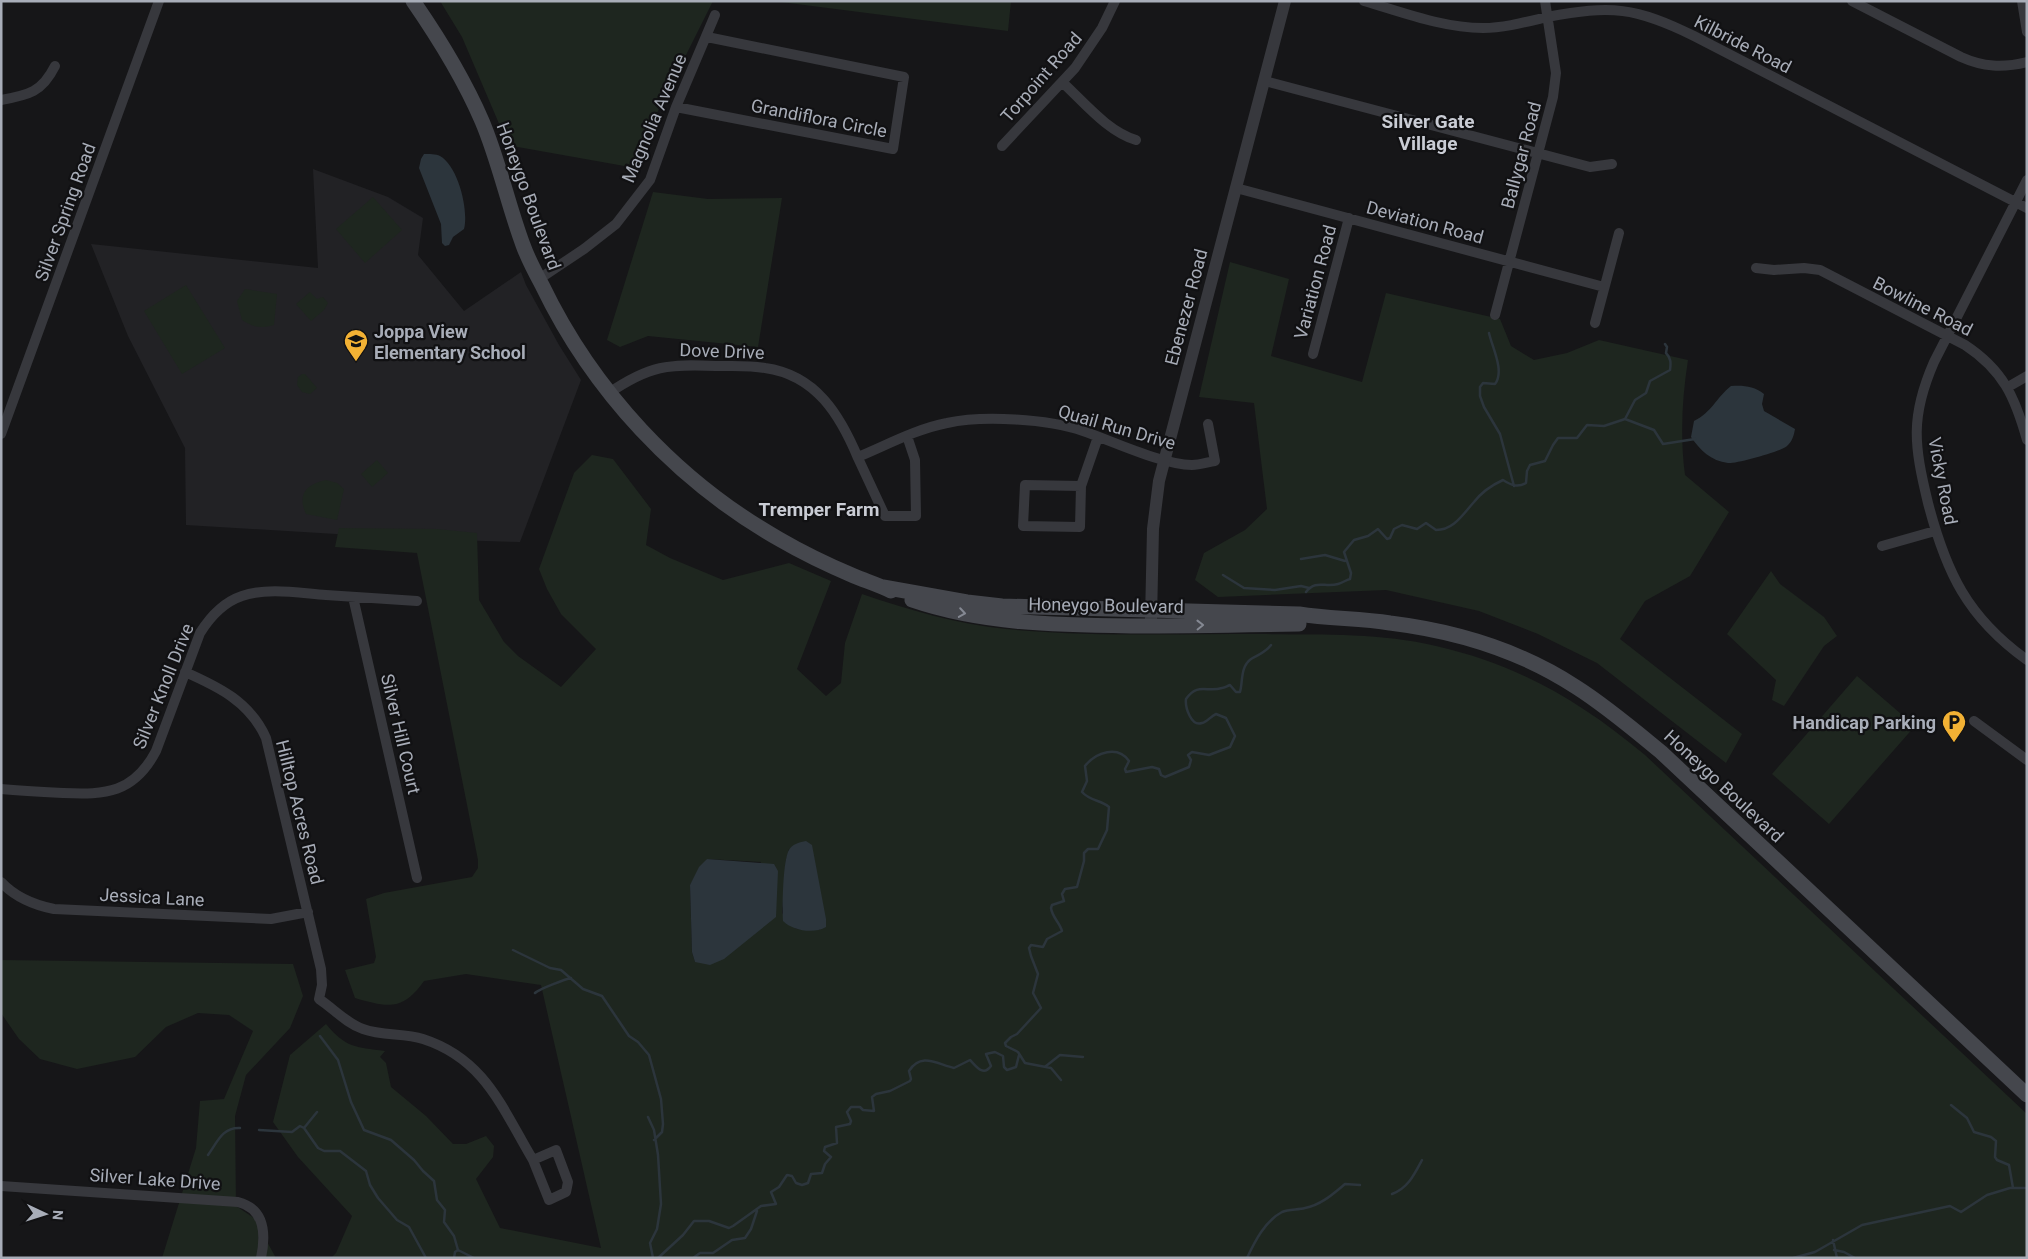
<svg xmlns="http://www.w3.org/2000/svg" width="2028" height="1259" viewBox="0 0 2028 1259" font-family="Roboto,sans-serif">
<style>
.built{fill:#222225}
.green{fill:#1e261f;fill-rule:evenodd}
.water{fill:#2c353c}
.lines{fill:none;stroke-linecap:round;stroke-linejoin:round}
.stream{stroke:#2c353c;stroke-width:2.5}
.minor{stroke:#37383d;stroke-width:10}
.tertiary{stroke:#37383d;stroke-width:12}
.secondary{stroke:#45474d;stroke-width:15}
.oneway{stroke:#858993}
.labels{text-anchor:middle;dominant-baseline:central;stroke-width:4.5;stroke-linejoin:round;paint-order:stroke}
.street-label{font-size:18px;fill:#a8adb8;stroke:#111113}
.poi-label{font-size:18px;font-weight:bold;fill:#a8adb8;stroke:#111113;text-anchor:start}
.neighbourhood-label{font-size:19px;font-weight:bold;fill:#c9ccd4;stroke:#111113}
</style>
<rect width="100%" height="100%" fill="#161618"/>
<path class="built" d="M 313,169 L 388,197 L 423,218 L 418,255 L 464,311 L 521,272 L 526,285 L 559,345 L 581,380 L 520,542 L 418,539 L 186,525 L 185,448 L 128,336 L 91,244 L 318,268 Z"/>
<path class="green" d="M 440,1 L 713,1 L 630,167 L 506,145 L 503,133 L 462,37 Z
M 773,1 L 1011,1 L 1008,31 Z
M 653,192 L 708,199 L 782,198 L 758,347 L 648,336 L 620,347 L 607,340 Z
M 373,197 L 402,230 L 365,263 L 336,229 Z
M 1230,262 L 1289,279 L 1271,356 L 1362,382 L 1386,293 L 1500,319 L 1511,346 L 1534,360 L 1567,353 L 1599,340 L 1688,360 C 1682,398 1680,437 1685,475 L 1729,512 L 1690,576 L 1645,601 L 1620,639 L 1742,734 L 1726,763 L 1597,663 L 1538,634 L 1479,611 L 1386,590 L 1218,597 L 1195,580 L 1204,553 L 1245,530 L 1267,509 L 1254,403 L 1199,397 Z
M 186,285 L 225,348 L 182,374 L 144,311 Z
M 245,289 L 277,294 L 274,325 C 260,329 253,327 242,320 L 237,301 Z
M 310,292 L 317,299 L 323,297 L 328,303 L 324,310 L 311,321 L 296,304 Z
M 302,374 L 305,374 L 317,388 L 310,394 L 302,392 L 297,385 L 298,377 Z
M 592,455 L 613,459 L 651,509 L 646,545 L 670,558 L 723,580 L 789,563 L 831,581 L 797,669 L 826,696 L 841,683 L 845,643 L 862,594 C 909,610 957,624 1006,629 C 1090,637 1176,634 1260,634 C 1319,635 1379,632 1436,646 C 1519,665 1580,701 1645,755 L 2027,1114 L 2027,1258 L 331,1258 L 336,1253 L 352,1216 L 298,1157 L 273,1122 L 290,1055 L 326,1024 C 346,1048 355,1047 385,1051 L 380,1057 L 386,1063 L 391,1087 L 426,1116 L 453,1144 L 466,1144 L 486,1136 L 494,1146 L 493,1157 L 476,1179 L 500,1228 L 601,1248 L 541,985 L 466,974 L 424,981 C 402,1012 387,1007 355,998 L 345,970 L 374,963 L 376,957 L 366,899 L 384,893 L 472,877 L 478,868 L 478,860 L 417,553 L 335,547 L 339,528 L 437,529 L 477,533 L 479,600 L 504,642 L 518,656 L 561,687 L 596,649 L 561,614 L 547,589 L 539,569 L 574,473 ZM 789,849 L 820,930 L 796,929 L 782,913 L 786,860 ZM 707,859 L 761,862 L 695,962 L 692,952 L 690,885 Z
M 377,460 L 388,473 L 372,487 L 361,474 Z
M 326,480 L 337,483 L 344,489 L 337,520 L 306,514 C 297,495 306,484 326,480 Z
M 1771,571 L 1780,584 L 1824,617 L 1837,636 L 1824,646 L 1784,706 L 1772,700 L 1776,680 L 1727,634 Z
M 1857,676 L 1915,726 L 1829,824 L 1772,774 Z
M 1,960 L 293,964 L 303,996 L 290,1028 L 246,1075 L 235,1116 L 236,1206 L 254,1218 L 276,1258 L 162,1258 L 196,1148 L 200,1101 L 224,1099 L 253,1031 L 229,1015 L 198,1013 L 166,1027 L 135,1057 L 77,1069 L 40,1059 L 19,1039 L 1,1013 Z"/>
<path class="water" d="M 424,154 C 429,154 436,154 440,156 C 458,166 469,210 464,229 L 453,237 L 449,245 L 445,246 L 442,243 L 441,224 L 419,168 L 421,159 Z
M 1731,386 C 1743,385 1754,386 1764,394 L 1762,404 L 1764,411 L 1795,429 C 1794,435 1792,442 1787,446 C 1782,451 1735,464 1728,463 C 1711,461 1700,450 1691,437 L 1694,421 C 1712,412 1716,398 1731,386 Z
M 806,841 L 812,845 L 826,919 L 826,927 C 814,934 793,931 783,921 C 782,909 783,859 789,850 C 792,844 800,842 806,841 Z
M 707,859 L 774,864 L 778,871 L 776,917 L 724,959 L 710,965 L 695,962 L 692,952 L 690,885 L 699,867 Z"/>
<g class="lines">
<path class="stream" d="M 1489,333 C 1492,347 1505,371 1495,384 L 1483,383 L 1480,387 L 1480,396 L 1484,407 L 1500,434 L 1514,486
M 1625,419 L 1635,400 L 1646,393 L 1650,381 L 1670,370 C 1671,363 1671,358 1666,353 L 1667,347 L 1665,344
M 1301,559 L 1325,555 L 1345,561
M 1223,575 L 1244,588 L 1275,590 L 1301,586 L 1309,588
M 1306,592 C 1316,579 1325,588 1338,584 C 1342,583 1346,580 1350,579 L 1351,573 L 1344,552 L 1354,540 L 1368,536 L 1378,529 L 1387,539 L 1390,538 L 1394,529 L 1402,525 L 1417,529 L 1426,523 L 1436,530 C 1454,530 1463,514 1474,502 C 1481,493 1492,485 1503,480 C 1511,485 1517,488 1526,483 L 1527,471 L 1530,465 L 1545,461 L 1553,445 L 1558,438 L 1577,438 L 1587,425 L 1604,426 L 1625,419 L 1654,430 L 1663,444 L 1695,439
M 513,950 L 550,968 L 561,970 L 583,989 L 602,996 L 629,1036 L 638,1042 L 649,1055 L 661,1099 L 663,1124 L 662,1132 L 654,1140
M 535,993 C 539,989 566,979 571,978
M 320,1036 L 338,1060 L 351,1102 L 364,1130 L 391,1140 L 414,1160 L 423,1171 L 434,1181 L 437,1200 L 445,1210 L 444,1222 L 454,1236 L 458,1250 L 455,1252 L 454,1258
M 1046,1066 L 1060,1055 L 1083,1057
M 1061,1080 L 1051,1068 L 1025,1063 L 1018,1052 L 1006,1046 L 1005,1043 L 1011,1037 L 1017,1034 L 1041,1008 L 1033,993 L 1038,974 L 1031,956 L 1029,948 L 1031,945 L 1043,947 L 1047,939 L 1062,931 C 1060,923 1052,917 1051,908 L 1052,905 L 1064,901 L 1062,894 L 1065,889 L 1077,887 L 1084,861 L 1084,853 L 1088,849 L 1098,849 L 1107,830 L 1109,807 C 1101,800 1090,801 1082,792 L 1087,781 L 1085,766 C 1096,752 1118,745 1129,761 L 1125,769 L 1126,772 L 1152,767 L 1159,769 L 1161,775 L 1165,777 L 1189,767 L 1191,760 L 1188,755 L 1192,752 L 1209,755 L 1230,747 L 1235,736 L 1226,718 L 1216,714 C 1211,716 1207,722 1202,723 C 1191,727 1185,707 1186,699 C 1198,682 1207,693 1222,688 C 1225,688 1227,686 1230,685 L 1236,692 L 1240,692 C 1243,682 1240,667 1251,659 C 1259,654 1265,653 1271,645
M 1951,1105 L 1967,1118 L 1974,1132 L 1991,1137 L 1996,1141 L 1995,1157 L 1997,1160 L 2009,1165 L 2013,1188
M 648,1117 L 654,1130 L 658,1155 L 661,1204 L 657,1229 L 650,1243 L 653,1258
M 304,1128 L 318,1148 L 324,1151 L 340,1151 L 366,1171 L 370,1185 L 378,1198 L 397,1220 L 409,1227 L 426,1258
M 304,1128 L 317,1112
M 259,1130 L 292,1132 L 300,1126 L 304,1128
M 208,1155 C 217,1143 222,1127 240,1128
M 1392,1194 C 1408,1188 1414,1175 1422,1160
M 1833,1240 L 1837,1258
M 458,1250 L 474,1258
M 1834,1250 L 1844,1252 L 1855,1258
M 658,1258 L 683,1235 L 694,1221 L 709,1221 L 729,1228 L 733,1226 L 761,1206 L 776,1204 L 771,1192 L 779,1187 L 787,1175 L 792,1176 L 796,1183 L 802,1185 L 808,1183 L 811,1174 L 822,1173 L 825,1164 L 831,1157 L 824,1151 L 825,1147 L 837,1143 L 836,1127 L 850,1124 L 851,1121 L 847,1112 L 851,1107 L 860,1107 L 863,1110 L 874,1111 L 872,1097 L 876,1094 L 890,1091 L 910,1081 L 911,1079 L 909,1071 C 921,1052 937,1064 954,1068 L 970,1060 C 976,1066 983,1077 991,1066 L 986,1054 L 995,1052 L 1003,1056 L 1004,1067 L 1007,1070 L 1016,1067 L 1019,1055
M 693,1258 L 700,1253 L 713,1253 L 732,1240 L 745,1238 L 751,1229 L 757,1211
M 1247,1258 C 1255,1241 1265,1221 1282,1212 C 1289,1209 1298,1210 1305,1208 C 1321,1205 1333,1194 1345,1184 L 1360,1185
M 1793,1258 L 1815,1252 L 1862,1225 L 1950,1206 L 1961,1212 L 1987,1195 L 2010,1188 L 2027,1188"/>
<path class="minor" d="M 1364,1 C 1402,12 1443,28 1483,28 C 1504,28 1526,22 1547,17 C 1612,5 1635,7 1694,36 L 2027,208
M 1852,1 L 1961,57 C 1983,67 2003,68 2027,62
M 2022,1 L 2027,32
M 1265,81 L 1590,167 L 1612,164
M 1062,82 C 1085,103 1107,131 1136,140
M 1,100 C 29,95 42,92 55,66
M 676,107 L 893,149 L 904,77 L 707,37
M 1002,146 L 1075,68 L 1102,28 L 1115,1
M 2027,180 L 1934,362 C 1910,417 1914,445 1928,503 C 1946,572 1967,617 2027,660
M 1236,188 L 1604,287
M 1756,268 L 1774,270 L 1804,268 L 1820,270 L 1965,345 C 2003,370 2015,397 2027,440
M 539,279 L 584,249 L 616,224 L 650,180 L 676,107 L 715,15
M 1495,315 L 1553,97 L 1556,73 L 1545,1
M 1595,323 L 1619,233
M 1313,354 L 1349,218
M 2008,387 L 2027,376
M 609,393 C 650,365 668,364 716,366 C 732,366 749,365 765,368 C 816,375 840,415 858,458 C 867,477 876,497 885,516 L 916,516 L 915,460 L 907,436
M 1,434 L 159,1
M 858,457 C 887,445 916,429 947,423 C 983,415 1048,419 1083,431 C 1112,441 1163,465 1192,465 C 1200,465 1208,462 1215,461 L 1208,424
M 1081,486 L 1025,485 L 1023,526 L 1080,527 L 1081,486 L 1098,437
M 1882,546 L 1935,531
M 353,597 L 417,878
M 185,672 C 219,687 250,702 266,738 L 321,969 L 322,985 L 319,999 C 334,1009 346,1023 363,1029 C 382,1036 404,1033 423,1039 C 485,1059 502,1108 533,1160
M 1974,721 L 2027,760
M 1,789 C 22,791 42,792 63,793 C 106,795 134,793 156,751 L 200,633 C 210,617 224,602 242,596 C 268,587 299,593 326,595 C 356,597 387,599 417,601
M 1,882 C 15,897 34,905 54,909 L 271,919 L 308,912
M 556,1150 L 568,1182 L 566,1192 L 549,1200 L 533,1160 Z
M 1,1186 L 238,1202 C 265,1209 266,1234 261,1258"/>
<path class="tertiary" d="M 1151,619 L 1153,529 L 1159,481 L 1285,1"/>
<path class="secondary" d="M 413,1 C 440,40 463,77 482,121 C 499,161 508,205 523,245 C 528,259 535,272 542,285 C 593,391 677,481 779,539 C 803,553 828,565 854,576 C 866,581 879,585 891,591
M 883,587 L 967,602 L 1002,606 L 1299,614 C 1330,619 1360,618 1390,623 C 1455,631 1521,651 1576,687 C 1606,706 1633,729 1661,752 L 2027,1095
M 912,600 C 982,624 1057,625 1131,626 C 1187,626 1243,625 1299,624"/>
</g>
<defs><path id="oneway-chevron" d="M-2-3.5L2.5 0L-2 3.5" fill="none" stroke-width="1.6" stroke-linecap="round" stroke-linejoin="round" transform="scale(1.25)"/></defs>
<g class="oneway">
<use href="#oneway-chevron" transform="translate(962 613) rotate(9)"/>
<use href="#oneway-chevron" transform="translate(1200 625) rotate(-1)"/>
</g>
<defs>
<g id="school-pin" transform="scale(1.25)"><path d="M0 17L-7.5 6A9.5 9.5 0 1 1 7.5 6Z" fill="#f2b134" stroke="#111113"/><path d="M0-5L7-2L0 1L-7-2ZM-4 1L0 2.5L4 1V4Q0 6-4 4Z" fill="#111"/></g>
<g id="parking-pin" transform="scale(1.25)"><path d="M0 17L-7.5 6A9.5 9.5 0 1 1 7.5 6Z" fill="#f2b134" stroke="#111113"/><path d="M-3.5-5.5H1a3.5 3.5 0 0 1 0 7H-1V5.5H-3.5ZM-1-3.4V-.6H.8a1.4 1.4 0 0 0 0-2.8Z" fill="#111"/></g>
</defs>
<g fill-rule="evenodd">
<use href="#school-pin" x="356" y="341"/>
<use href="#parking-pin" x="1954" y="722"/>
</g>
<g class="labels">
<g class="street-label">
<text transform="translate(1743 44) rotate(27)">Kilbride Road</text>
<text transform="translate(1041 77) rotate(-49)">Torpoint Road</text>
<text transform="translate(654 118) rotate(-67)">Magnolia Avenue</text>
<text transform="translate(819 118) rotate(11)">Grandiflora Circle</text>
<text transform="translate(1521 155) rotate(-75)">Ballygar Road</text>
<text transform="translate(529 196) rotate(70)">Honeygo Boulevard</text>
<text transform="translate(65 212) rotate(-70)">Silver Spring Road</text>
<text transform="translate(1425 222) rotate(15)">Deviation Road</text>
<text transform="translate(1315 282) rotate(-75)">Variation Road</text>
<text transform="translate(1923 306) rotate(27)">Bowline Road</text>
<text transform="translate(1186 307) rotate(-75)">Ebenezer Road</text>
<text transform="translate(722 351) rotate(2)">Dove Drive</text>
<text transform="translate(1117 427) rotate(16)">Quail Run Drive</text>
<text transform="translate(1943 481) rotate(79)">Vicky Road</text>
<text transform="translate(1106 605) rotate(1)">Honeygo Boulevard</text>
<text transform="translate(163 686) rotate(-68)">Silver Knoll Drive</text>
<text transform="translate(401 734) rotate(77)">Silver Hill Court</text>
<text transform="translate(1724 786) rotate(43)">Honeygo Boulevard</text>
<text transform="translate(300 812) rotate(76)">Hilltop Acres Road</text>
<text transform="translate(152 897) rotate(3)">Jessica Lane</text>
<text transform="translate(155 1179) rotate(4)">Silver Lake Drive</text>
</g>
<g class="poi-label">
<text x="374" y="331">Joppa View<tspan x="374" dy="21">Elementary School</tspan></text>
<text x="1936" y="722" text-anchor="end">Handicap Parking</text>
</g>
<g class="neighbourhood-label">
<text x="1428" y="121">Silver Gate<tspan x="1428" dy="22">Village</tspan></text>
<text x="819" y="509">Tremper Farm</text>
</g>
</g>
<rect width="2028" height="1259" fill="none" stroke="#a8adb8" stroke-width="5"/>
<g transform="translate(45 1214) rotate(94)" stroke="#111113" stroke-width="4" paint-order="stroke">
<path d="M0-4L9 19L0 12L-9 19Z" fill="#a8adb8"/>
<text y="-8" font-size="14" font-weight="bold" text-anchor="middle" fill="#a8adb8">N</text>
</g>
</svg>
